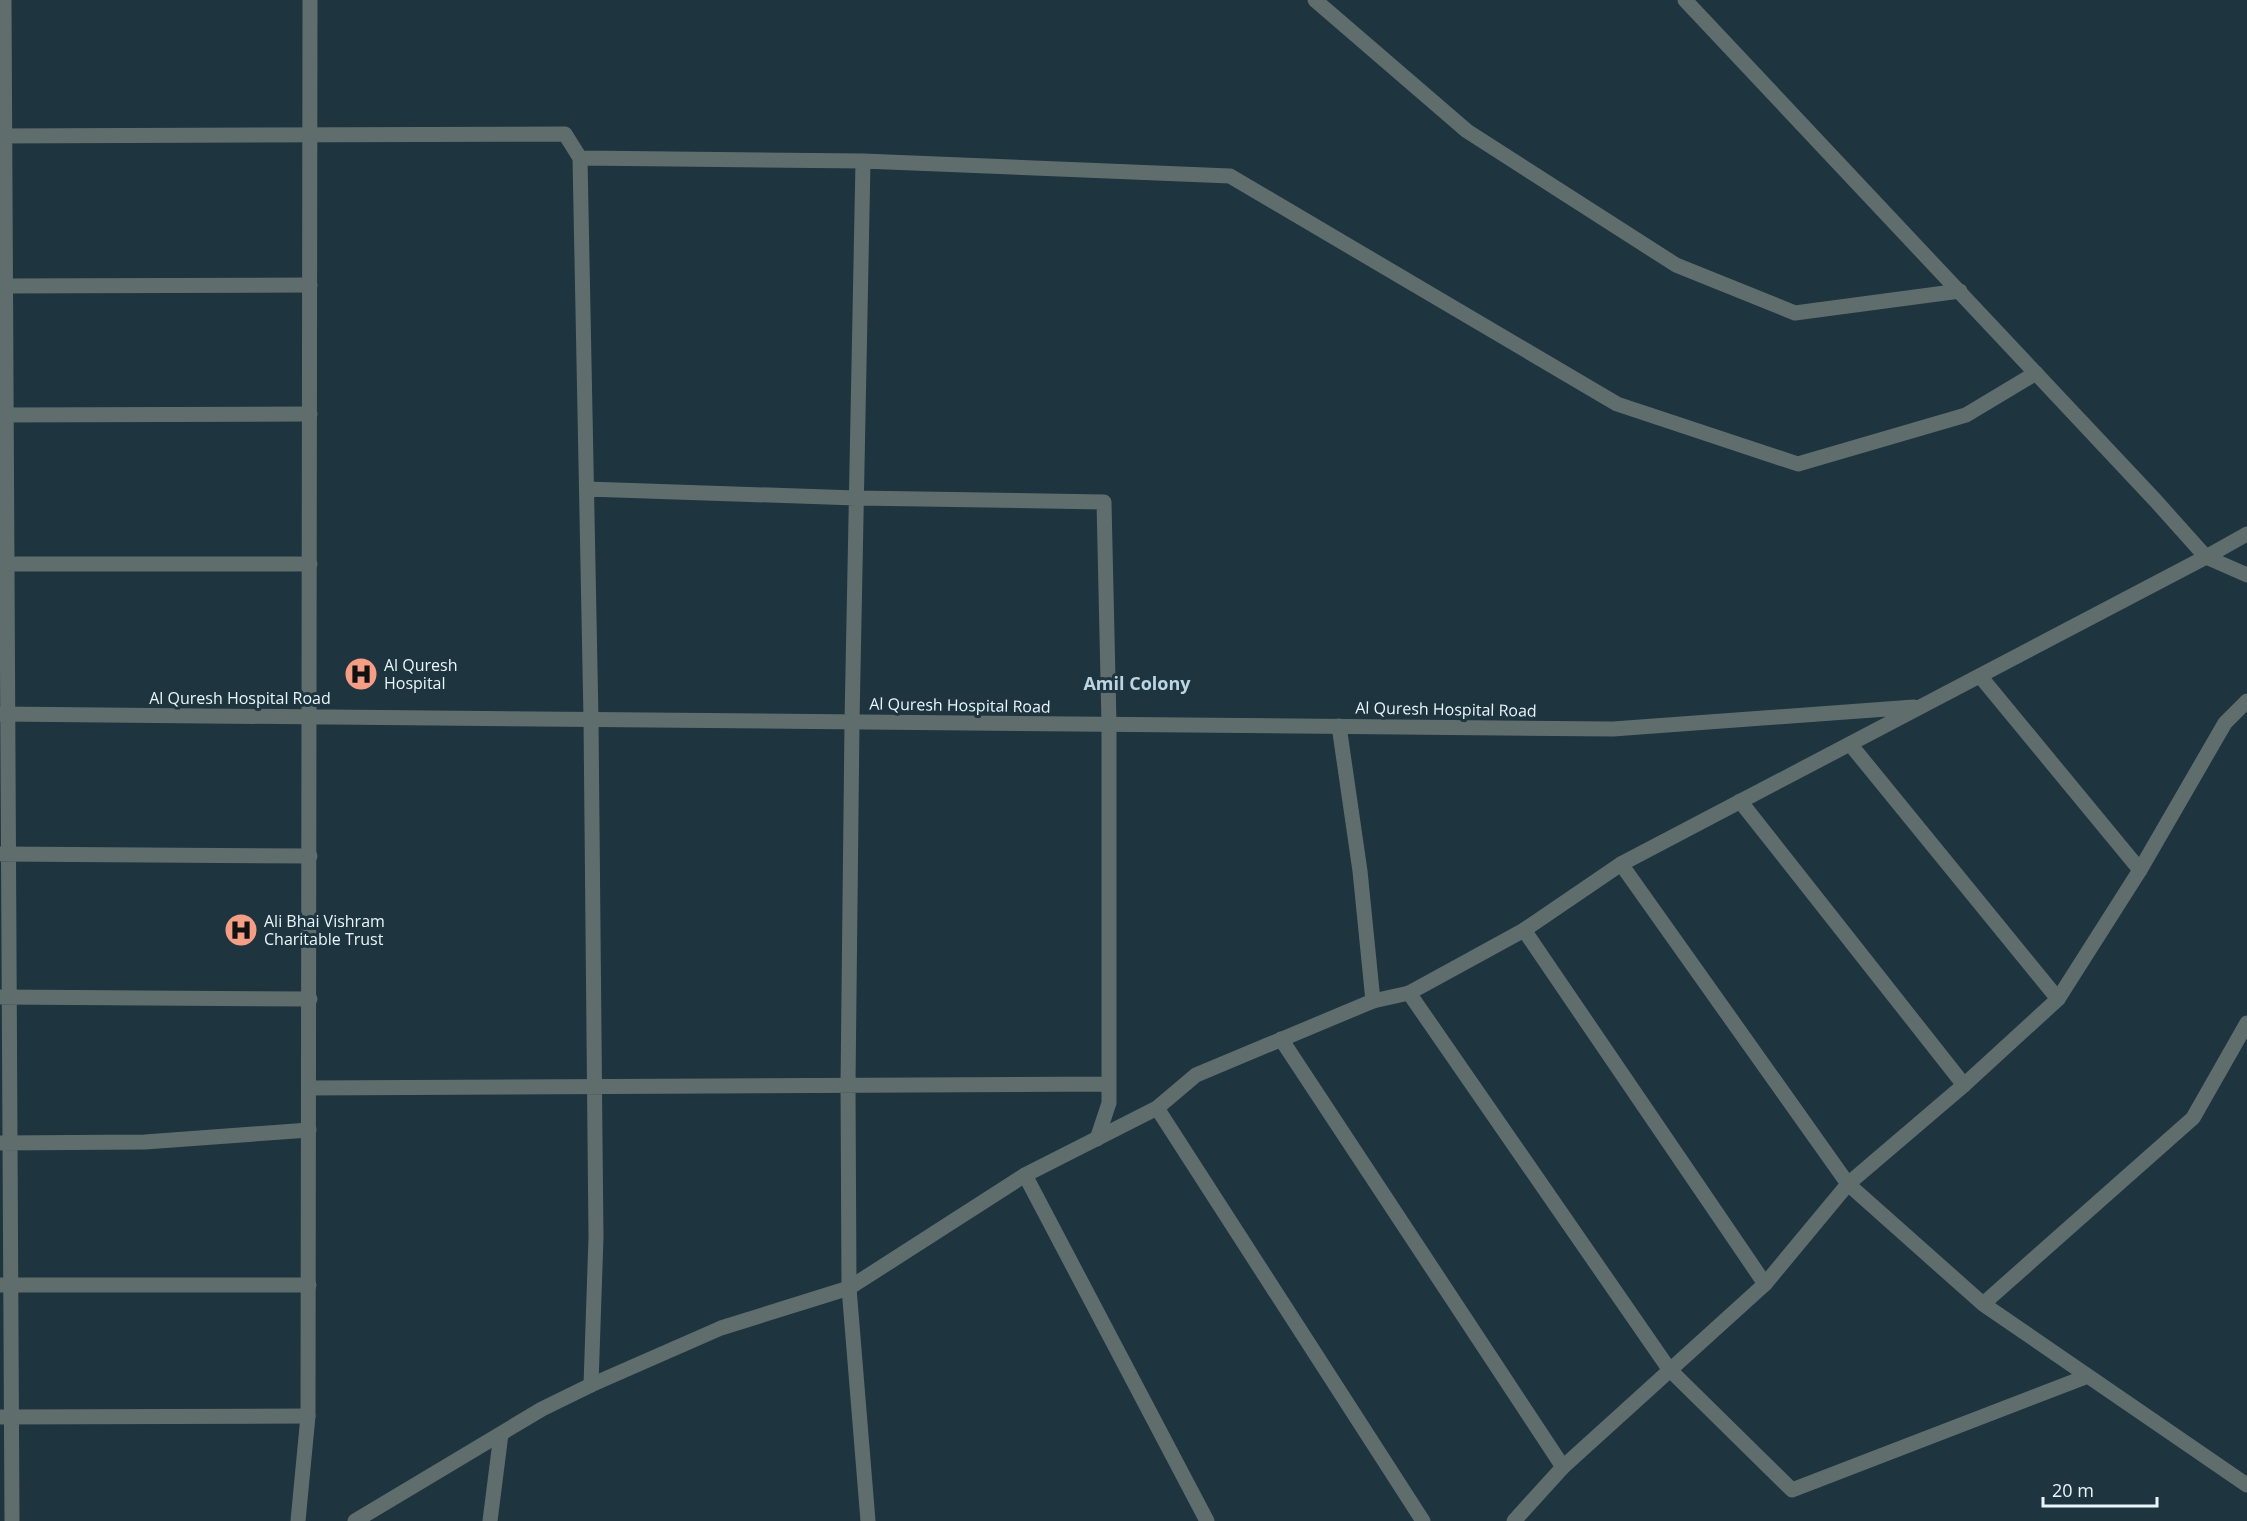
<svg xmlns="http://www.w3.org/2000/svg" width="2247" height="1521" viewBox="0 0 2247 1521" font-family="'Open Sans',sans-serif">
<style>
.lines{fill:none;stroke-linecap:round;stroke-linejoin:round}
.minor{stroke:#606d6d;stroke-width:15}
.tertiary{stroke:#606d6d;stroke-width:15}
.labels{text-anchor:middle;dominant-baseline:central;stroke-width:6;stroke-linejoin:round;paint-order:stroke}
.poi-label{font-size:16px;fill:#e8f5fc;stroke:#1e343f;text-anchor:start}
.street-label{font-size:16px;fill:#e8f5fc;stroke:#1e343f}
.neighbourhood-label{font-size:18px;font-weight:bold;fill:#bbd5e3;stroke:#1e343f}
</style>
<rect width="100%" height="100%" fill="#1e343f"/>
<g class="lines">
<path class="minor" d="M 4,0 L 12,1521
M 1315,0 L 1467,131 L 1676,265 L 1795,313 L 1960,291
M 0,136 L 565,134 L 580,158 L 591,719 L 595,1139 L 596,1237 L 591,1385
M 580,158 L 863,161 L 1230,176 L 1617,404 L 1798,464 L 1966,415 L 2036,373
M 863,161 L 852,722 L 848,1085 L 849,1288 L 868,1521
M 0,286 L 310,285
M 0,415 L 310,414
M 587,489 L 856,498 L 1104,502 L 1109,724 L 1109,1103 L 1097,1139
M 0,564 L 310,564
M 1980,676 L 2140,870
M 1339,726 L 1360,871 L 1373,1001
M 1850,744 L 2058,999
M 1740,801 L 1964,1085
M 0,854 L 310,856
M 1621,864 L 1848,1184 L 1983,1304 L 2247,1485
M 1524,930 L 1765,1284
M 1409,993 L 1669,1369 L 1792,1490 L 2088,1376
M 0,997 L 310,999
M 1281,1039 L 1563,1467
M 309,1088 L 1108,1084
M 1157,1108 L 1423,1521
M 0,1143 L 145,1142 L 309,1130
M 1025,1175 L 1207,1521
M 0,1285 L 309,1285
M 1983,1304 L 2193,1118 L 2247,1023
M 0,1417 L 308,1416
M 490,1521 L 501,1434"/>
<path class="tertiary" d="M 1685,0 L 2155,500 L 2206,557 L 2247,575
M 0,714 L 1613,729 L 1914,707
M 298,1521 L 308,1416 L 310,0
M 355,1521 L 542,1409 L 591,1385 L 721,1328 L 849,1288 L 1025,1175 L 1157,1108 L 1196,1075 L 1373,1001 L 1409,993 L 1524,930 L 1621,864 L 2206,557 L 2247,534
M 1514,1521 L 1563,1467 L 1765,1284 L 1848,1184 L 1964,1085 L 2058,999 L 2140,870 L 2225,723 L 2247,701"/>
</g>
<defs>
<g id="hospital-disc" transform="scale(1.725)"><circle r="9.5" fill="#f49e86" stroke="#1e343f"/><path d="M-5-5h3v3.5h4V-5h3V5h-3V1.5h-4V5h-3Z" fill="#111"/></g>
</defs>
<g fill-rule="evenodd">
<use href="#hospital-disc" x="361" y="674"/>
<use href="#hospital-disc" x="241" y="930"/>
</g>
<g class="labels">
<g class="poi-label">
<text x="384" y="665">Al Quresh<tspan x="384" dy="18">Hospital</tspan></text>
<text x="264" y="921">Ali Bhai Vishram<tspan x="264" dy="18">Charitable Trust</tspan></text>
</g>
<g class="street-label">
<text x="240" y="698">Al Quresh Hospital Road</text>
<text transform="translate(960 705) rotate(1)">Al Quresh Hospital Road</text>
<text transform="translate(1446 709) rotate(1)">Al Quresh Hospital Road</text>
</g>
<g class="neighbourhood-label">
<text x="1137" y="683">Amil Colony</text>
</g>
</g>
<path d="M2043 1497v9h114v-9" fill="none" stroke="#e8f5fc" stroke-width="3"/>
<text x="2052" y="1497" font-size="18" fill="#e8f5fc" stroke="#1e343f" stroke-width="4.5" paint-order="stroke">20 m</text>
</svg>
